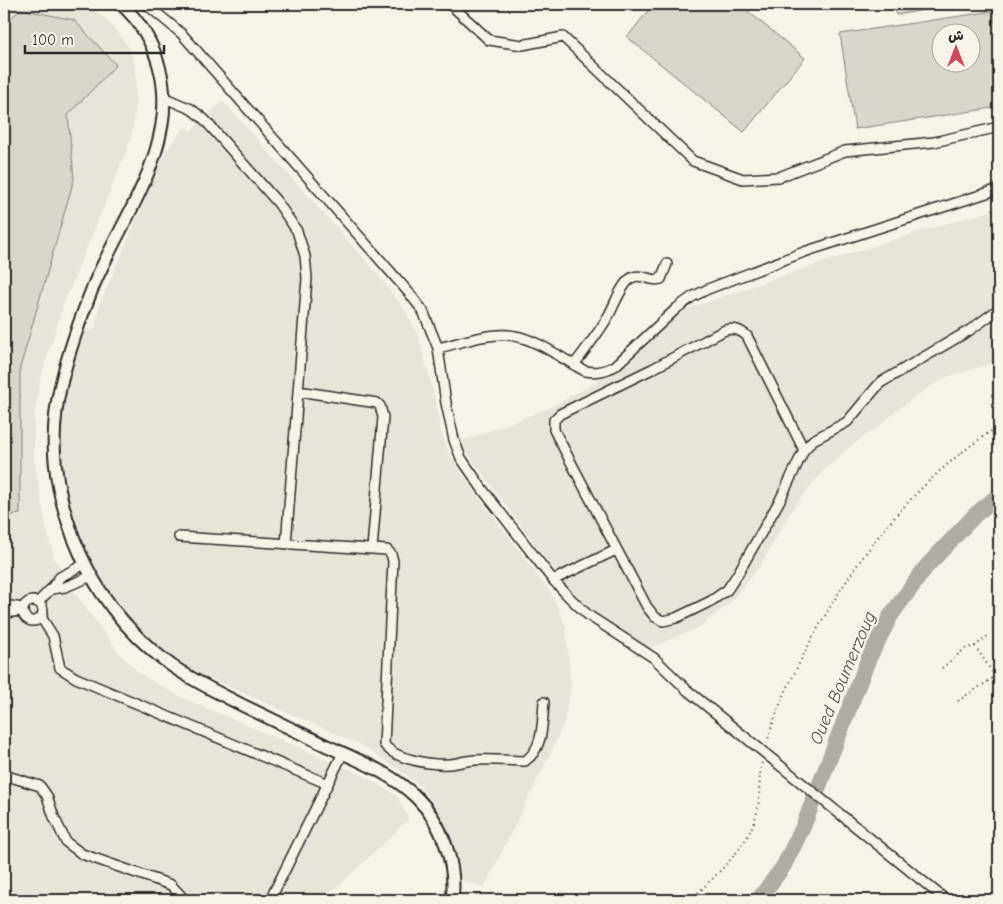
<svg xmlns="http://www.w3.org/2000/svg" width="1003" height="904" viewBox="0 0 1003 904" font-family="'Comic Neue','Playpen Sans Arabic',sans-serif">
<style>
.built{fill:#e8e4da}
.green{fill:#dad6cc;stroke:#82807c;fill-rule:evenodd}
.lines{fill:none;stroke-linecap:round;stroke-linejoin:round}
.river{stroke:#afaca4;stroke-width:16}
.minor-casing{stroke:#2b2b2b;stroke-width:12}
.major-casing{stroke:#2b2b2b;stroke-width:15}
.path{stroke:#2b2b2b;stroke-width:2;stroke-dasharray:1 4;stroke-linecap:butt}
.minor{stroke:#f7f3e8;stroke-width:9}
.major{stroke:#f7f3e8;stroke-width:11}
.minor-bridge-casing{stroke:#2b2b2b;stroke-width:12;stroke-linecap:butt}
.minor-bridge{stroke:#f7f3e8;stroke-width:9}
.labels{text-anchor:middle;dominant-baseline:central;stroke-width:4;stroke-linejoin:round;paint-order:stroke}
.water-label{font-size:18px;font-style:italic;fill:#53524f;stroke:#f7f3e8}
</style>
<rect width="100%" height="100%" fill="#f7f3e8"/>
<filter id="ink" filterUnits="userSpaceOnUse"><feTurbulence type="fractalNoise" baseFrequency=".02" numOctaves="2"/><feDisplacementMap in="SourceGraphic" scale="10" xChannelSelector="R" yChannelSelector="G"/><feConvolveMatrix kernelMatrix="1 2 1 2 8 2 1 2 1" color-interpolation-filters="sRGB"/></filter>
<g filter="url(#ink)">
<path class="built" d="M 4,4 L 86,4 L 89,6 L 106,19 L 126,43 L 132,56 L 136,71 L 136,103 L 131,140 L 64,303 L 40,380 L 34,420 L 34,458 L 45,522 L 54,558 L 75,593 L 119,653 L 140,674 L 183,698 L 363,775 L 397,796 L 409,819 L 343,882 L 319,900 L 4,900 Z
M 223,101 L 375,271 L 405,310 L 418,335 L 435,398 L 441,433 L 449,453 L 461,473 L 550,592 L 560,612 L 566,628 L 571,687 L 564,722 L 551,752 L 484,888 L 457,878 L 455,856 L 448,833 L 435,806 L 421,787 L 405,774 L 363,746 L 187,668 L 161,649 L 141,631 L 119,607 L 101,582 L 85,550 L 71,512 L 64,473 L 61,444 L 63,403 L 83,329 L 95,330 L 99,306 L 166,151 L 185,126 L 191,131 Z
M 999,209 L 999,361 L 944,378 L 915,397 L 896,411 L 882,424 L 850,447 L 823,471 L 793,508 L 760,566 L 729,604 L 700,627 L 650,648 L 644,652 L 571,594 L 561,576 L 551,566 L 459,442 L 547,409 L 616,371 L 684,310 L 817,264 L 938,226 Z"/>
<path class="green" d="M 654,4 L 739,4 L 805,58 L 744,132 L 627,37 Z
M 894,4 L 959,4 L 896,15 Z
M 20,9 L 74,20 L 116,65 L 68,115 L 74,179 L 20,368 L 20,514 L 4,516 L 4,26 Z
M 994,11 L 999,46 L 999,107 L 855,129 L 840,34 ZM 940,32 L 970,32 L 970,62 L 940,62 Z"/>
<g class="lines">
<path class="river" d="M 758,900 L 783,867 L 803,827 L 868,660 L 891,615 L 926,567 L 975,515 L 999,495"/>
<g class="minor-casing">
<path id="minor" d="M 146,4 L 182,34 L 410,294 L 423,311 L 438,348 L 446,403 L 454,440 L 461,458 L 483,490 L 553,580 L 570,598 L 588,615 L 654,658 L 687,690
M 450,4 L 489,40 L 522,45 L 563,37 L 693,161 L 743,179 L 779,177 L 845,151 L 934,142 L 999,127
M 165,98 L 191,109 L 204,119 L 278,203 L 297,231 L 305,256 L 307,278 L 286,544
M 438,348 C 460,343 492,331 515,336 C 538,340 564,360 585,371 C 597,373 605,371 615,366 L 677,308 L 692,297 L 708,289 L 804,252 L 999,189
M 574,365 C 585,350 597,335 606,320 C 614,308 619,288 630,279 C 640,271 651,283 661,279 L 667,264
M 298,391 L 377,403 L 380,406 L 383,417 L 372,549
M 804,450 L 747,336 C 740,330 735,328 725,330 L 652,369 L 560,414 L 554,420 L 554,430 L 647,607 L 655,617 L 663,621 L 676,618 L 711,601 L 727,590 L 737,575 L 780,500 L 804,450 L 813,440 L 847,422 L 880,383 L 970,330 L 999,309
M 179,537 L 387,550 L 391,554 L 393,561 L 384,744 C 393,759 431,765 448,764 C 455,764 460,762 467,761 C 484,758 507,761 525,761 C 544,748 542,723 544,702
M 553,580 L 616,550
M 51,589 L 65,587 L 92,576
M23 611a10 10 0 1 1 20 0a10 10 0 1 1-20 0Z
M 38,602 L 51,589 L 60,577 L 85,564
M 4,605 L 23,608
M 4,613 L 20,611
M 41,617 L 53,636 L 60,668 L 76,678 L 328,784
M 4,775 L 40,786 L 47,796 L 54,817 L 66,842 L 82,854 L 171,885 L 185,900
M 270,900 L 343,753"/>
</g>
<g class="major-casing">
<path id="major" d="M 121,4 C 140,21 152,41 159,66 C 181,142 124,215 95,282 C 82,314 69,350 61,384 C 48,438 54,487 74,539 C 93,588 125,631 168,663 C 191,680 217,692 242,705 C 269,718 296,731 323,744 C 355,759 390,772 416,797 C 442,822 457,865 452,900"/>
</g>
<path class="path" d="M 975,646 L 999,682
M 942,668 L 966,648 L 975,646 L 989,635
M 958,701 L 999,674
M 767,743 C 774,715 787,688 800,662 C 847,568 910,483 999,426
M 691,900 C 716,874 749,848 757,812 C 761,796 758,778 762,762"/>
<use href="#minor" class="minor"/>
<use href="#major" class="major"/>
<g class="minor-bridge-casing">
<path id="minor-bridge" d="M 687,690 L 946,900"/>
</g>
<use href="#minor-bridge" class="minor-bridge"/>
</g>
</g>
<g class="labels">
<g class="water-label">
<text transform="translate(843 678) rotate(-67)">Oued Boumerzoug</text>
</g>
</g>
<rect width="1003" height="904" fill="none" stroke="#f7f3e8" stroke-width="20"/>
<rect x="10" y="10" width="983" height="884" fill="none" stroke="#2b2b2b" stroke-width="2" filter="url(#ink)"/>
<g transform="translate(956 48)"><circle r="24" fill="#f7f3e8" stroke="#a5a39c"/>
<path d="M0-4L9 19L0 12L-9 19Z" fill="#d1495b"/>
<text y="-8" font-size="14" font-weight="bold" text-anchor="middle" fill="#2b2b2b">ش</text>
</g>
<path d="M25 45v8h139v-8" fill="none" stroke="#2b2b2b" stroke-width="2.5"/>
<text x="32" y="45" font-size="15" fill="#2b2b2b" stroke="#f7f3e8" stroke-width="4" paint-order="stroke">100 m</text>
</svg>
